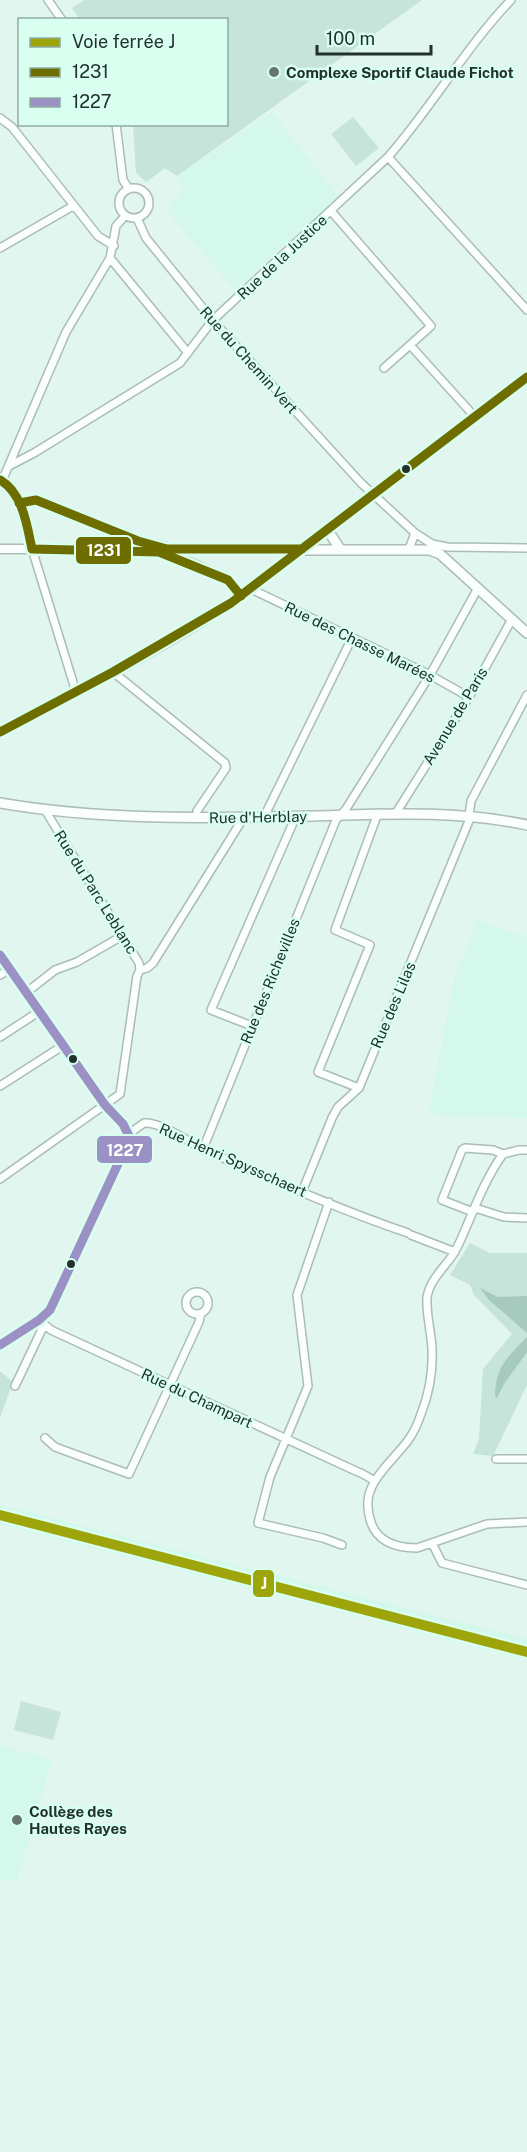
<svg xmlns="http://www.w3.org/2000/svg" width="527" height="2152" viewBox="0 0 527 2152" font-family="'Public Sans',sans-serif">
<style>
.built{fill:#d4f8eb}
.green{fill:#c6e4d9}
.water{fill:#a6cabd}
.lines{fill:none;stroke-linecap:round;stroke-linejoin:round}
.minor-casing{stroke:#acbcb6;stroke-width:10}
.tertiary-casing{stroke:#acbcb6;stroke-width:11}
.secondary-casing{stroke:#acbcb6;stroke-width:12}
.minor{stroke:#fafefc;stroke-width:7}
.tertiary{stroke:#fafefc;stroke-width:8}
.secondary{stroke:#fafefc;stroke-width:9}
.bus-1-casing{stroke:#d8fff0;stroke-width:14}
.bus-2-casing{stroke:#d8fff0;stroke-width:14}
.bus-1{stroke:#6e6e00;stroke-width:9}
.bus-2{stroke:#9c91c5;stroke-width:9}
.rail-1-casing{stroke:#d8fff0;stroke-width:15}
.rail-1{stroke:#9da50b;stroke-width:10}
.poi-dot{fill:#657670;stroke:#d8fff0;stroke-width:2}
.bus-dot{fill:#22312c;stroke:#d8fff0;stroke-width:2}
.labels{text-anchor:middle;dominant-baseline:central;stroke-width:5;stroke-linejoin:round;paint-order:stroke}
.poi-label{font-size:15px;font-weight:bold;fill:#22312c;stroke:#d8fff0;text-anchor:start}
.street-label{font-size:15px;fill:#22312c;stroke:#d8fff0}
.line-badge{stroke:#d8fff0;stroke-width:2}
.badge-label{font-size:16px;text-anchor:middle;font-weight:bold;fill:#fff}
</style>
<rect width="100%" height="100%" fill="#e1f6ee"/>
<path class="built" d="M 272,112 L 338,196 L 235,290 L 167,211 L 183,188 L 177,176 Z
M 478,920 L 527,938 L 527,1118 L 428,1115 L 454,979 Z
M 0,1505 L 527,1639 L 527,1660 L 0,1524 Z
M 0,1745 L 52,1760 L 17,1880 L 0,1880 Z"/>
<path class="green" d="M 84,0 L 422,0 L 177,176 L 165,168 L 146,182 L 136,173 L 133,125 L 226,124 L 226,20 L 80,19 L 72,8 Z
M 353,117 L 379,148 L 356,166 L 331,134 Z
M 470,1243 L 490,1253 L 527,1253 L 527,1385 L 493,1456 L 473,1454 L 479,1439 L 483,1369 L 512,1334 L 474,1295 L 470,1285 L 450,1275 Z
M 0,1371 L 13,1382 L 0,1418 Z
M 21,1701 L 61,1712 L 53,1740 L 14,1730 Z"/>
<path class="water" d="M 480,1288 L 498,1297 L 527,1296 L 527,1333 L 489,1300 Z
M 527,1337 L 527,1352 L 504,1384 L 497,1398 L 495,1396 C 495,1368 508,1356 527,1337 Z"/>
<g class="lines">
<g class="minor-casing">
<path id="minor" d="M 48,0 L 62,20
M 0,118 L 12,127 L 98,236 L 114,246
M 116,124 L 123,180 L 129,189
M 388,157 L 527,310
M119 203a15 15 0 1 1 30 0a15 15 0 1 1-30 0Z
M 331,211 L 431,326 L 410,345 L 475,417
M 137,218 L 146,238 L 215,323 L 361,483 L 415,533 L 432,544 L 447,547 L 527,548
M 0,248 L 73,206
M 110,258 L 188,353
M 384,368 L 410,345
M 9,466 L 34,453 L 180,363 L 212,321 L 388,157 C 432,107 465,48 511,0
M 2,481 L 66,332 L 110,258 L 116,226 L 125,216
M 32,549 L 76,692
M 409,549 L 415,533
M 251,589 L 430,675 L 469,697
M 113,672 L 225,763 L 226,768 L 197,811 L 197,818
M 45,810 L 139,963 L 140,970
M 396,813 L 469,697 L 512,619
M 469,815 L 471,801 L 527,695
M 264,817 L 352,638
M 0,955 L 105,1105 L 130,1133
M 140,970 L 147,968 L 153,963 L 244,817
M 0,975 L 9,969
M 27,992 L 55,970 L 77,962 L 122,936
M 252,1026 L 211,1010 L 296,816
M 0,1037 L 40,1011
M 0,1086 L 64,1045
M 359,1088 L 318,1072 L 370,945 L 335,930 L 378,813
M 130,1133 L 144,1123 C 163,1122 189,1143 207,1151 C 273,1180 340,1210 408,1233
M 203,1149 L 336,820 L 346,809 L 430,675 L 478,588
M 503,1154 C 488,1175 478,1199 468,1223 C 463,1234 459,1246 452,1256 C 443,1269 429,1281 427,1298 C 426,1314 431,1331 432,1348 C 433,1370 429,1394 421,1414 C 418,1423 414,1432 409,1439 C 395,1459 365,1481 368,1507 C 370,1538 390,1548 417,1548 L 487,1524 L 527,1522
M 503,1154 L 519,1150 L 527,1150
M 0,1179 L 120,1094 L 137,976 L 140,970
M 304,1187 L 332,1118 L 338,1107 L 359,1088 L 471,816
M 329,1202 L 297,1295 L 308,1386 L 270,1477 L 258,1523 L 323,1538 L 342,1545
M 475,1208 L 504,1217 L 527,1218
M 473,1212 L 442,1200 L 462,1150 L 465,1148 L 493,1150 L 503,1154
M 411,1235 L 455,1252
M186 1303a11 11 0 1 1 22 0a11 11 0 1 1-22 0Z
M 39,1320 L 51,1330 L 358,1472
M 0,1345 L 39,1320 L 50,1310 L 128,1144 L 130,1133
M 15,1386 L 44,1325
M 45,1438 L 55,1447 L 129,1474 L 199,1322 L 201,1313
M 496,1459 L 527,1459
M 361,1473 L 375,1481
M 432,1543 L 442,1563 L 527,1585"/>
</g>
<g class="tertiary-casing">
<path id="tertiary" d="M 0,549 L 32,549
M 302,549 L 355,507 L 527,377"/>
</g>
<g class="secondary-casing">
<path id="secondary" d="M 0,480 C 4,482 9,485 12,489 C 20,498 30,537 32,549 L 159,552 L 195,565 L 228,580 L 241,596
M 19,503 L 36,500 L 138,541 L 177,550 L 430,550 L 440,554 L 450,563 L 527,633
M 327,529 L 340,549
M 0,732 C 77,691 156,652 229,604 C 254,588 278,567 302,549
M 0,803 C 104,821 209,818 314,816 C 386,814 456,810 527,825"/>
</g>
<use href="#minor" class="minor"/>
<use href="#tertiary" class="tertiary"/>
<use href="#secondary" class="secondary"/>
<g class="bus-1-casing">
<path id="bus-1" d="M 0,480 C 23,493 27,526 32,549 L 159,552 L 228,580 L 241,596
M 19,503 L 36,500 L 138,541 L 167,549 L 302,549
M 0,732 L 113,672 L 231,603 L 527,377"/>
</g>
<g class="bus-2-casing">
<path id="bus-2" d="M 0,955 L 105,1105 L 123,1124 L 130,1138 L 50,1310 L 39,1320 L 0,1345"/>
</g>
<use href="#bus-1" class="bus-1"/>
<use href="#bus-2" class="bus-2"/>
<g class="rail-1-casing">
<path id="rail-1" d="M 0,1515 L 527,1652"/>
</g>
<use href="#rail-1" class="rail-1"/>
</g>
<g class="poi-dot">
<circle cx="274" cy="72" r="6"/>
<circle cx="17" cy="1820" r="6"/>
</g>
<g class="bus-dot">
<circle cx="406" cy="469" r="5"/>
<circle cx="73" cy="1059" r="5"/>
<circle cx="71" cy="1264" r="5"/>
</g>
<g class="labels">
<g class="poi-label">
<text x="286" y="72">Complexe Sportif Claude Fichot</text>
<text x="29" y="1811">Collège des<tspan x="29" dy="17">Hautes Rayes</tspan></text>
</g>
<g class="street-label">
<text transform="translate(282 257) rotate(-43)">Rue de la Justice</text>
<text transform="translate(249 360) rotate(48)">Rue du Chemin Vert</text>
<text transform="translate(360 642) rotate(26)">Rue des Chasse Marées</text>
<text transform="translate(455 716) rotate(-59)">Avenue de Paris</text>
<text transform="translate(258 817) rotate(-1)">Rue d'Herblay</text>
<text transform="translate(96 892) rotate(58)">Rue du Parc Leblanc</text>
<text transform="translate(270 981) rotate(-68)">Rue des Richevilles</text>
<text transform="translate(393 1005) rotate(-67)">Rue des Lilas</text>
<text transform="translate(233 1160) rotate(24)">Rue Henri Spysschaert</text>
<text transform="translate(197 1398) rotate(25)">Rue du Champart</text>
</g>
</g>
<g class="line-badge">
<rect x="75" y="536" width="57" height="29" rx="6" fill="#6e6e00"/>
<rect x="96" y="1135" width="57" height="29" rx="6" fill="#9c91c5"/>
<rect x="252" y="1569" width="23" height="29" rx="6" fill="#9da50b"/>
</g>
<g class="badge-label">
<text x="104" y="556">1231</text>
<text x="125" y="1156">1227</text>
<text x="264" y="1589">J</text>
</g>
<rect x="18" y="18" width="210" height="108" fill="#d8fff0" stroke="#8fada2" stroke-width="1.5"/>
<rect x="30" y="38" width="30" height="9" fill="#9da50b" stroke="#8fada2" stroke-width="1.5"/>
<text x="72" y="48" font-size="18" fill="#22312c">Voie ferrée J</text>
<rect x="30" y="68" width="30" height="9" fill="#6e6e00" stroke="#8fada2" stroke-width="1.5"/>
<text x="72" y="78" font-size="18" fill="#22312c">1231</text>
<rect x="30" y="98" width="30" height="9" fill="#9c91c5" stroke="#8fada2" stroke-width="1.5"/>
<text x="72" y="108" font-size="18" fill="#22312c">1227</text>
<path d="M317 45v9h114v-9" fill="none" stroke="#22312c" stroke-width="3"/>
<text x="326" y="45" font-size="18" fill="#22312c" stroke="#d8fff0" stroke-width="4.5" paint-order="stroke">100 m</text>
</svg>
